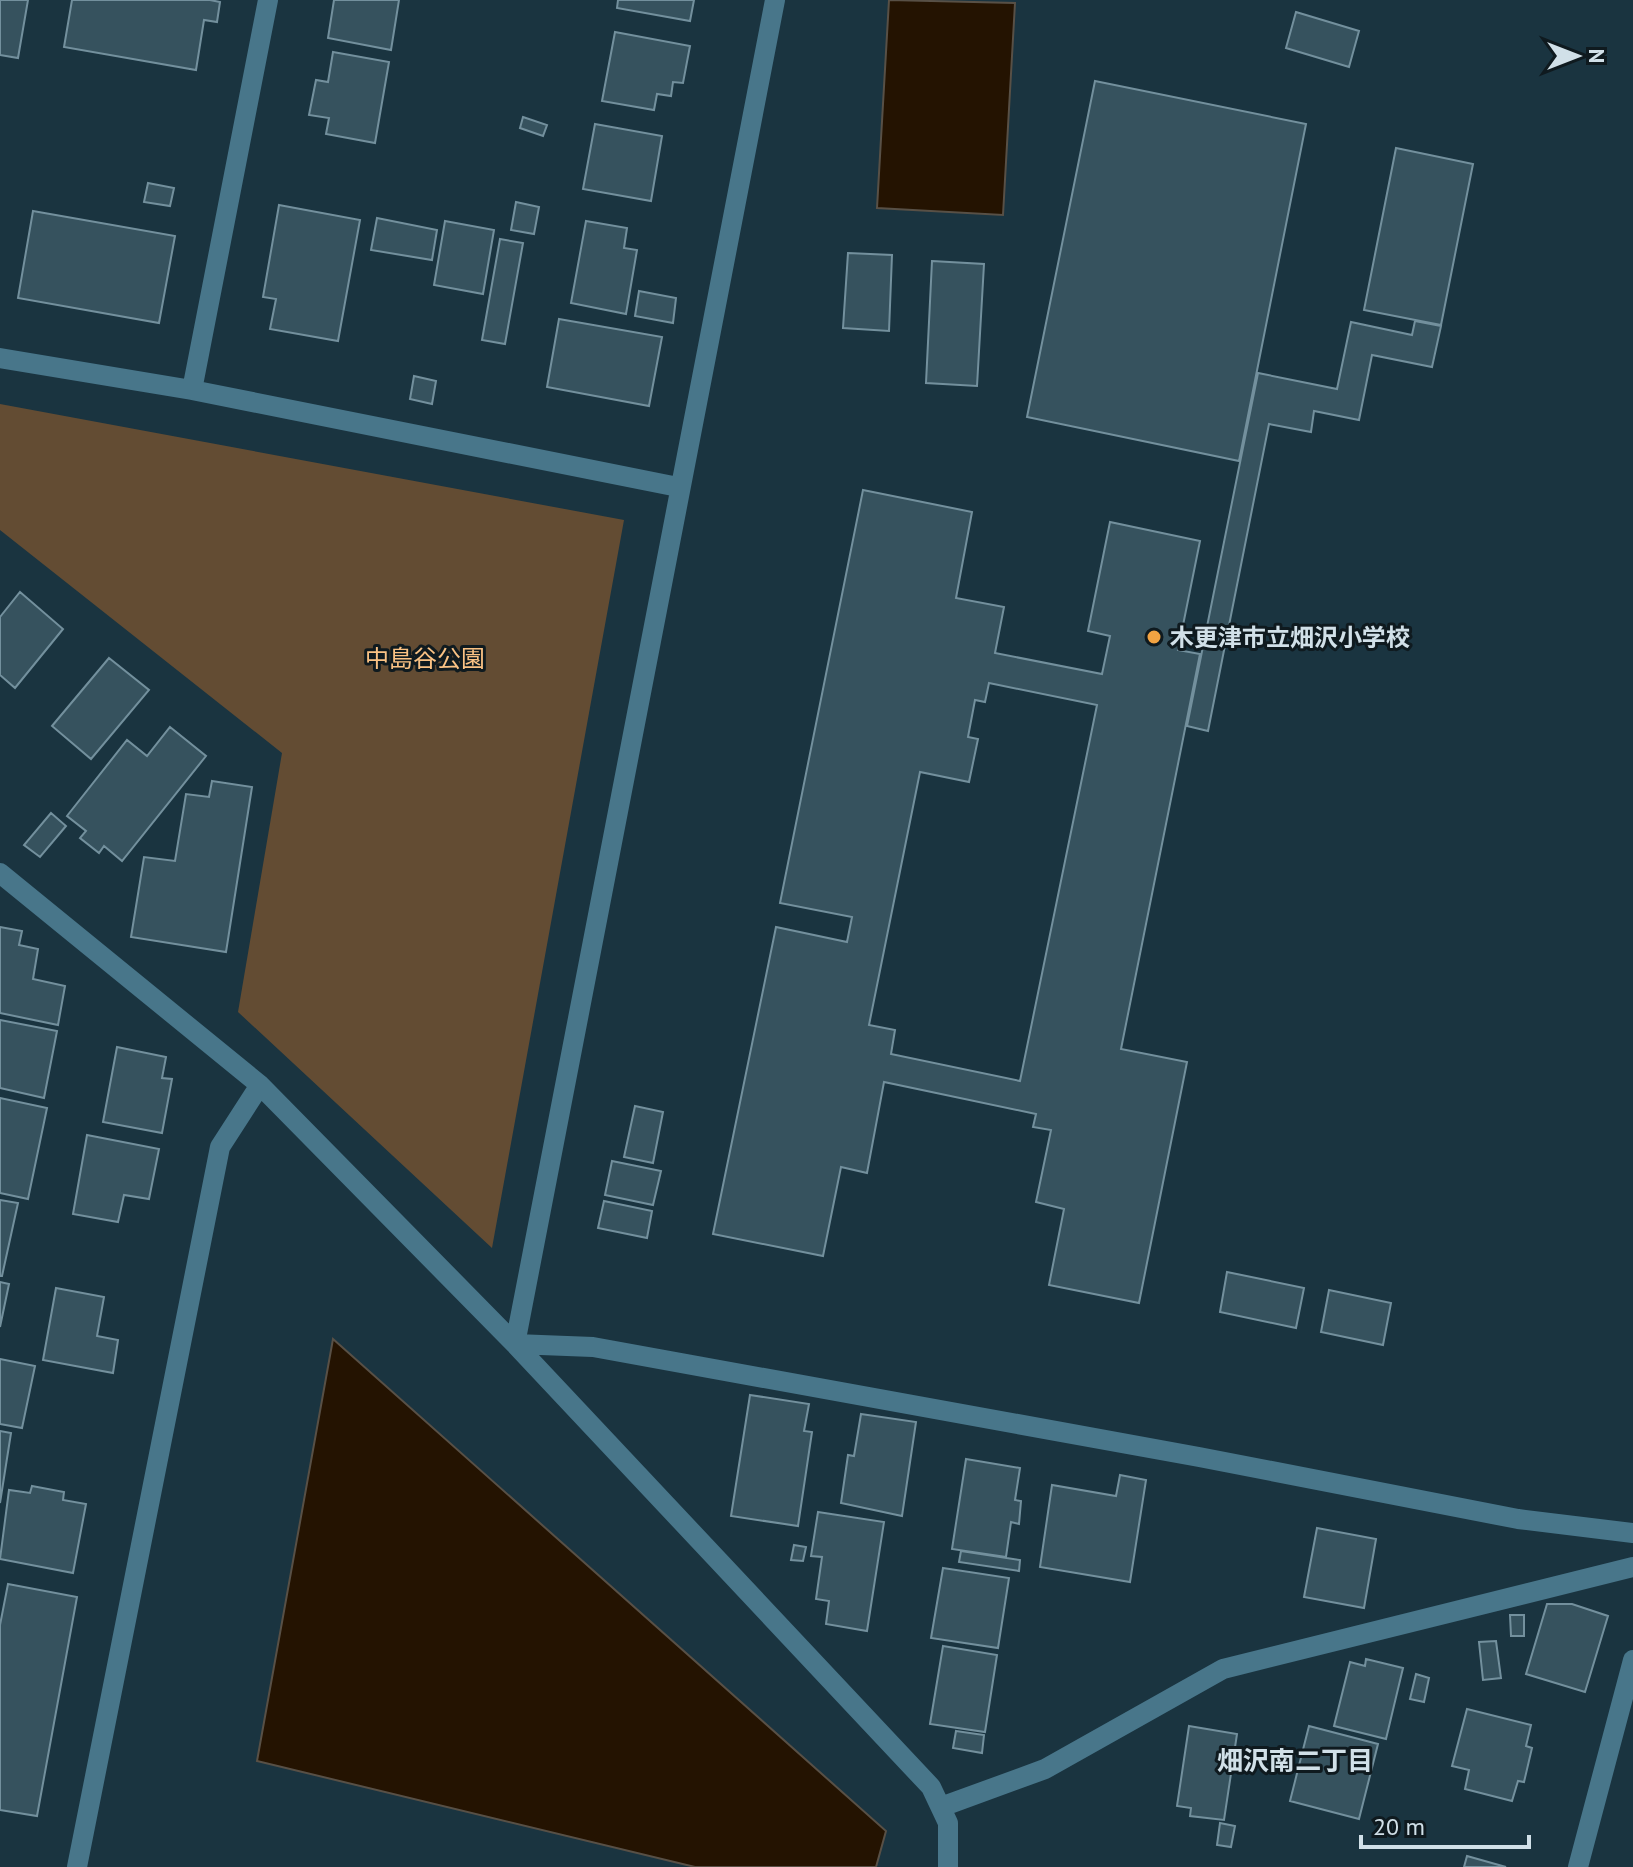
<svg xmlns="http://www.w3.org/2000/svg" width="1633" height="1867" viewBox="0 0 1633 1867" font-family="'PT Sans','Noto Sans JP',sans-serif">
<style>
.green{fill:#634c33}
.water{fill:#241301;stroke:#585046;stroke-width:2}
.building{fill:#36525e;stroke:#73909d;stroke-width:2;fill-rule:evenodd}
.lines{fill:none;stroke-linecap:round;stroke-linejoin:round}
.minor{stroke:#48768a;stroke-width:20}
.poi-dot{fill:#f3a442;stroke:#0f1a1f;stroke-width:3}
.labels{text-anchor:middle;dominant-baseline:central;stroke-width:6;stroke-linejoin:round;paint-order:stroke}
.poi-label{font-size:24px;font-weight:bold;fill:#d1e0e8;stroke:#0f1a1f;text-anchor:start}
.park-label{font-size:24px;fill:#fac284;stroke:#0f1a1f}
.neighbourhood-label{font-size:26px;font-weight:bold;fill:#d1e0e8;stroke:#0f1a1f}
</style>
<rect width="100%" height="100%" fill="#1a3440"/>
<path class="green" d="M 0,404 L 624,520 L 492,1248 L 238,1012 L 282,753 L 0,530 Z"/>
<path class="water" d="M 889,0 L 1015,3 L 1003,215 L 877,208 Z
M 333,1339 L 886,1831 L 876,1867 L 695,1867 L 257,1761 Z"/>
<path class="building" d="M 0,0 L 28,0 L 18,58 L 0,55 Z
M 72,0 L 210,0 L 220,2 L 217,22 L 204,20 L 196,70 L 64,47 Z
M 334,0 L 399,0 L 391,50 L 328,38 Z
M 618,0 L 694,0 L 690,21 L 617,8 Z
M 1296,12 L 1359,31 L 1349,67 L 1286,48 Z
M 615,32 L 690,46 L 683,83 L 673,82 L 671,96 L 657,94 L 654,110 L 602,101 Z
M 333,52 L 389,62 L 375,143 L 326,134 L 329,118 L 309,115 L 316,80 L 328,82 Z
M 1095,81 L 1306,124 L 1239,461 L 1027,417 Z
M 523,117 L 547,125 L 543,136 L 520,128 Z
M 595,124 L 662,136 L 651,201 L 583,189 Z
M 1396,148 L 1473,164 L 1441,325 L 1364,310 Z
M 148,183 L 174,188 L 170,206 L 144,202 Z
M 516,202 L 539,207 L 534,234 L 511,230 Z
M 279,205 L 360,220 L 338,341 L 270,329 L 276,299 L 263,297 Z
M 33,211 L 175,236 L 159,323 L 18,298 Z
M 377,218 L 437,230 L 432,260 L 371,250 Z
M 445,221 L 494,230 L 483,294 L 434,285 Z
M 586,221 L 627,228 L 624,248 L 637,250 L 626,314 L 571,303 Z
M 500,239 L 523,243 L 505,344 L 482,340 Z
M 848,253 L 892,255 L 889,331 L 843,328 Z
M 932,261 L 984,264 L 977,386 L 926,383 Z
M 639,291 L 676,298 L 673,323 L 635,316 Z
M 559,319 L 662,337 L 649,406 L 547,387 Z
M 1415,321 L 1441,326 L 1432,367 L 1372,355 L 1359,420 L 1314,411 L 1311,432 L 1269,424 L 1208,731 L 1187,726 L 1258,373 L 1337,389 L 1351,322 L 1412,335 Z
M 414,376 L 436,381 L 432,404 L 410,399 Z
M 863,490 L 972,512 L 956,598 L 1004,607 L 995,653 L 1102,674 L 1110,636 L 1088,631 L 1110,522 L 1200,541 L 1178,650 L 1200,654 L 1121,1049 L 1187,1062 L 1139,1303 L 1049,1285 L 1064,1209 L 1036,1202 L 1051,1130 L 1033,1127 L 1036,1114 L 884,1082 L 867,1173 L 841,1167 L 823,1256 L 713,1234 L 776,927 L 847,942 L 852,917 L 780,903 ZM 989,683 L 1097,705 L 1020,1081 L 891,1054 L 895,1030 L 869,1025 L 920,772 L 969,782 L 978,739 L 968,737 L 975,700 L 985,702 Z
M 20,592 L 63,629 L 15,688 L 0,675 L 0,617 Z
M 109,658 L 149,690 L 91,759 L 52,726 Z
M 170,727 L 206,756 L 122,861 L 104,846 L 99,853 L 80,838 L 86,831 L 67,816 L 127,740 L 147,756 Z
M 212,781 L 252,787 L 226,952 L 131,937 L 144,857 L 175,861 L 186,794 L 209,797 Z
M 51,813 L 66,826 L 40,857 L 24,845 Z
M 0,927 L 22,931 L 19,945 L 38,949 L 33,979 L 65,986 L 58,1025 L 0,1013 Z
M 0,1020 L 57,1031 L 44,1098 L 0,1088 Z
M 117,1047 L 166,1057 L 162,1078 L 172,1079 L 162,1133 L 103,1122 Z
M 0,1098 L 47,1108 L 28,1199 L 0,1193 Z
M 635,1106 L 663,1112 L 653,1163 L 624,1157 Z
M 87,1135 L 159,1149 L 149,1199 L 124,1195 L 118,1222 L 73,1214 Z
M 612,1161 L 661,1171 L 653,1205 L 605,1195 Z
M 0,1200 L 18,1203 L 2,1276 L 0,1276 Z
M 604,1201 L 652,1211 L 647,1238 L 598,1228 Z
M 1227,1272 L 1304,1288 L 1296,1328 L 1220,1312 Z
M 0,1282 L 9,1284 L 0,1327 Z
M 56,1288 L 104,1297 L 97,1336 L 118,1340 L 113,1373 L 43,1360 Z
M 1329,1290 L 1391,1303 L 1383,1345 L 1321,1332 Z
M 0,1359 L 35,1366 L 22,1428 L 0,1424 Z
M 750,1395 L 809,1404 L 804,1431 L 812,1432 L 798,1526 L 731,1516 Z
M 861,1414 L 916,1422 L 902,1516 L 841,1503 L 848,1455 L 854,1456 Z
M 0,1431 L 11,1433 L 0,1503 Z
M 966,1459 L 1020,1468 L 1015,1500 L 1021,1501 L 1019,1524 L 1011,1522 L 1006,1557 L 952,1549 Z
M 1120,1475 L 1146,1480 L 1130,1582 L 1040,1567 L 1052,1485 L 1116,1496 Z
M 32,1486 L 64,1492 L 63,1500 L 86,1504 L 73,1573 L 0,1559 L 9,1490 L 30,1493 Z
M 818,1512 L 884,1522 L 867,1631 L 826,1624 L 829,1601 L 816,1599 L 822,1557 L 811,1556 Z
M 1317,1528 L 1376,1539 L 1364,1608 L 1304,1597 Z
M 794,1545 L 806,1547 L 803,1561 L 791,1560 Z
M 961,1551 L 1020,1560 L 1019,1571 L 959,1562 Z
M 943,1568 L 1009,1578 L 998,1648 L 931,1638 Z
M 8,1584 L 77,1597 L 37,1816 L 0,1810 L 0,1625 Z
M 1547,1604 L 1572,1604 L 1608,1616 L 1585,1692 L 1526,1674 Z
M 1510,1615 L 1524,1615 L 1524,1636 L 1511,1636 Z
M 1496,1641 L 1501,1678 L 1483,1680 L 1479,1642 Z
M 943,1646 L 997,1655 L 985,1732 L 930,1724 Z
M 1366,1659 L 1403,1668 L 1386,1739 L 1334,1726 L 1350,1662 L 1365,1666 Z
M 1416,1674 L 1429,1678 L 1424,1702 L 1410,1699 Z
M 1467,1709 L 1531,1725 L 1526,1746 L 1532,1748 L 1524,1782 L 1518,1781 L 1512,1801 L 1465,1789 L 1469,1770 L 1452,1766 Z
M 1189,1726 L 1237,1734 L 1224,1820 L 1190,1816 L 1191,1808 L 1177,1806 Z
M 1309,1726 L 1378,1744 L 1359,1819 L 1290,1801 Z
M 956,1731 L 984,1735 L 982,1753 L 953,1748 Z
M 1220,1823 L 1235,1826 L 1231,1847 L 1217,1845 Z
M 1467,1856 L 1506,1867 L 1464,1867 Z"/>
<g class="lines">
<path class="minor" d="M 0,358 L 192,390 L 678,487
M 192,390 L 268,0
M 0,873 L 260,1085 L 515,1344 L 931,1787 L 948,1823 L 948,1867
M 515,1344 L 775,0
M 515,1344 L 593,1347 L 1199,1457 L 1518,1519 L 1633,1533
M 941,1807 L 1045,1769 L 1223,1669 L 1633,1567
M 77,1867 L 220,1147 L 260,1085
M 1578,1867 L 1633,1660"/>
</g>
<circle class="poi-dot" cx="1154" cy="637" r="8"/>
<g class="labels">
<g class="poi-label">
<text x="1170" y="637">木更津市立畑沢小学校</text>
</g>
<g class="park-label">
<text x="425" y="658">中島谷公園</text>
</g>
<g class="neighbourhood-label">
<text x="1295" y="1760">畑沢南二丁目</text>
</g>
</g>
<g transform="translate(1577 56) rotate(90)" stroke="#0f1a1f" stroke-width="6" paint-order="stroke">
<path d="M0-6L14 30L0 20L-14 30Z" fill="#d1e0e8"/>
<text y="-12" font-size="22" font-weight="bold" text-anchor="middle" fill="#d1e0e8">N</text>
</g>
<path d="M1361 1835v12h168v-12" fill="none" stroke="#d1e0e8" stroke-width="4"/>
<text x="1373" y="1835" font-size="24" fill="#d1e0e8" stroke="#0f1a1f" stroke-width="6" paint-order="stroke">20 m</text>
</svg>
